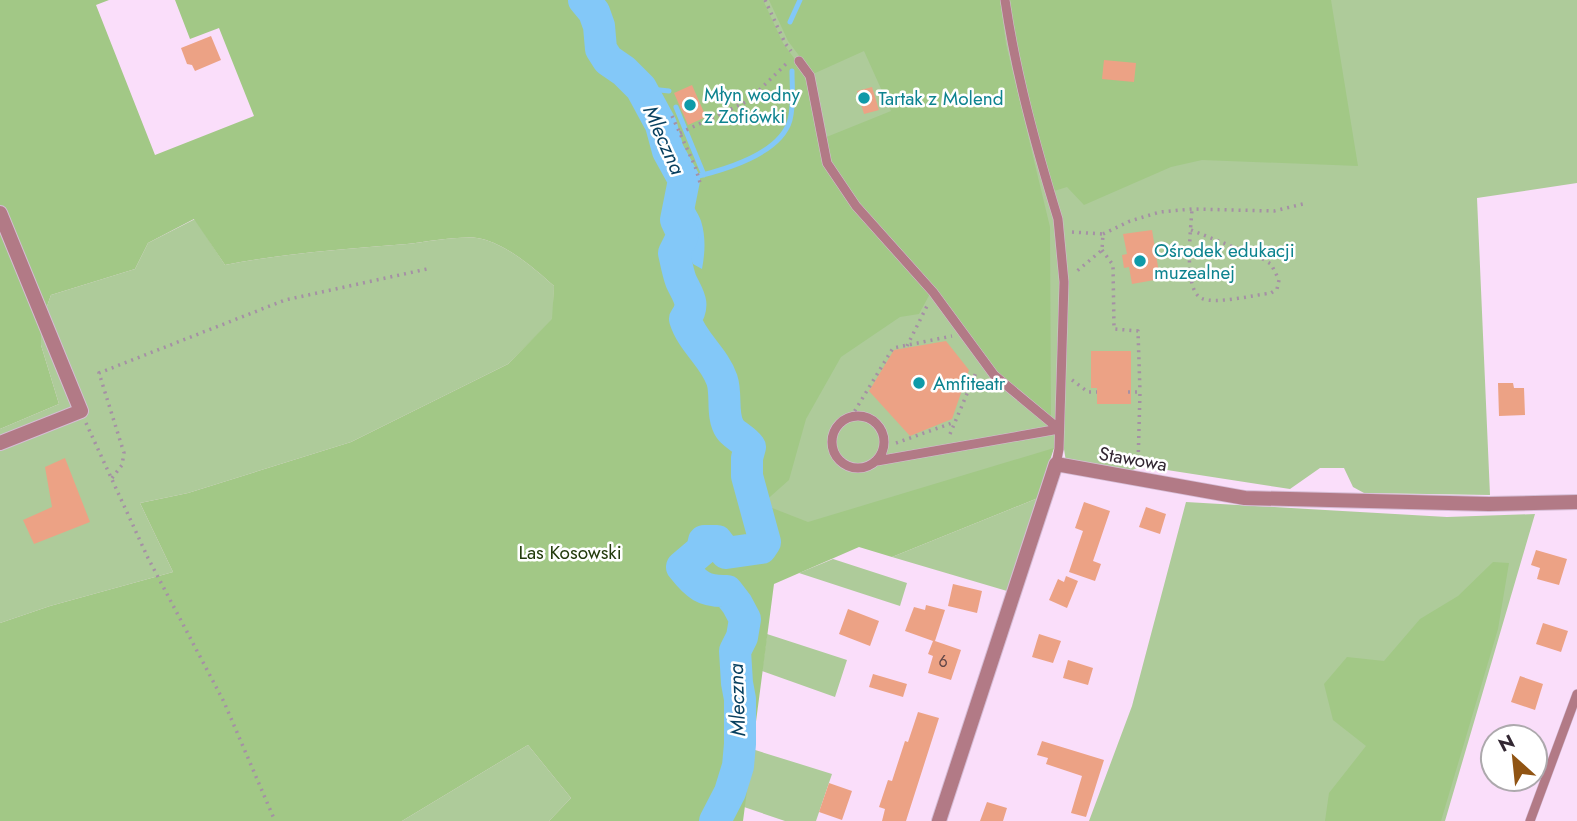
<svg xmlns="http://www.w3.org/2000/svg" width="1577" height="821" viewBox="0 0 1577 821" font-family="Jost,sans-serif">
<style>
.green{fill:#aecb9a}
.forest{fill:#a2c886;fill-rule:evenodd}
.water{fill:#83c8f8}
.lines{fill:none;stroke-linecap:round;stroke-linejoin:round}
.stream{stroke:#83c8f8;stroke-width:5}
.river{stroke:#83c8f8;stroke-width:32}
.building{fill:#eca285}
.lane-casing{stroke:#d6bdd6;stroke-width:10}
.street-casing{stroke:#d6bdd6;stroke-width:16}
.path{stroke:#a590a5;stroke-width:3.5;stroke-dasharray:2 5;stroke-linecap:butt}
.lane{stroke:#b27a86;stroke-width:9}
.street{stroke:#b27a86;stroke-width:14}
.culture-dot{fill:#0f9aa8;stroke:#fff;stroke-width:2.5}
.labels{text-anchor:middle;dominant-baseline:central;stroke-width:5;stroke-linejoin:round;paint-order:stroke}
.number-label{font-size:16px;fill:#604647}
.culture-label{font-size:19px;fill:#0d838f;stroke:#fff;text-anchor:start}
.street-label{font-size:19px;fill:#322732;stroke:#fff}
.park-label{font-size:19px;fill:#233b0c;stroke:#fff}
.water-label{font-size:21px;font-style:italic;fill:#063f5f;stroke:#fff}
</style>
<rect width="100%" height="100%" fill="#fadefa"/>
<path class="green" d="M 527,0 L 1577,0 L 1577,183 L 1477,198 L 1490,495 L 1364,493 L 1353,487 L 1344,468 L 1320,468 L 1290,489 L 1167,470 L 1140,460 L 1136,461 L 1137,468 L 1128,472 L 1066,462 L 1064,449 L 1054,448 L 1040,477 L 960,495 L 481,686 L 577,312 Z
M 195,219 L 225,265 C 285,253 346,249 407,244 C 427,242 458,236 477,238 C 504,242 534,268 554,286 L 553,319 L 508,364 L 351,442 L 188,493 L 140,503 L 173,572 L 50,606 L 0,623 L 0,429 L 59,404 L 41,345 L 41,323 L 51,295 L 135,269 L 148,243 Z
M 1038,498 L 1007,591 L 892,557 Z
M 1186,502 L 1447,517 L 1535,514 L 1445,821 L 1089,821 L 1132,706 Z
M 833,559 L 907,583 L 900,606 L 799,573 Z
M 767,634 L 847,660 L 835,697 L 762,671 Z
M 528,745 L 571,798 L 549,821 L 402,821 Z
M 752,749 L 832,774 L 816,821 L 785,821 L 744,807 Z"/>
<path class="forest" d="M 0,0 L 109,0 L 96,5 L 155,155 L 254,116 L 219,28 L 190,39 L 175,0 L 763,0 L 783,43 L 807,76 L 825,164 L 931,292 L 919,314 L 900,317 L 841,357 L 806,419 L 789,480 L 762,504 L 808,522 L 1054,448 L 1038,498 L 892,557 L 859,547 L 774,584 L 743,821 L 549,821 L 571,798 L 528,745 L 402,821 L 0,821 L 0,623 L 50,606 L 173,572 L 140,503 L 188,493 L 351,442 L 508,364 L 552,319 L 554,286 C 534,268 504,242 477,238 C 459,236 426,242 407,244 C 346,249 285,253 225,265 L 194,219 L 148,243 L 135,269 L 51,295 L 41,323 L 41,345 L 59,404 L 0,429 ZM 676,186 L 689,194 L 690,202 L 701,222 L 672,201 Z
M 769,0 L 1000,0 L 1006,44 L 1050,227 L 1051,419 L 996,373 L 858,205 L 831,165 L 824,138 L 891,111 L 864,51 L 813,74 L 788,41 Z
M 1009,0 L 1331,0 L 1358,166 L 1202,160 L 1171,167 L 1084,205 L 1067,187 L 1054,191 C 1034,128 1018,65 1009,0 Z
M 1493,562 L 1509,563 L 1498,629 L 1441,821 L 1325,821 L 1329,793 L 1366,746 L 1333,720 L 1324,684 L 1347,657 L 1384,661 L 1420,619 L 1458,596 Z"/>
<path class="water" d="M 675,153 L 683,167 L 691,170 L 697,185 L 689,194 C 691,205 698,212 701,221 C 706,237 705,253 702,269 L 693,264 L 676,227 L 672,201 L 676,186 L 665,157 Z"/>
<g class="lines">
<path class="stream" d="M 790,22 L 800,0
M 641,88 L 669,91
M 676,107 L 704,175
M 690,178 C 721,171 780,155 790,120 C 794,104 792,87 792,71"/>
<path class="river" d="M 584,0 L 594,12 L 599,26 L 601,49 L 608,60 L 624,71 L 641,88 L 661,125 L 668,151 L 684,180 L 676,220 L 683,235 L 674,253 C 676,262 678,273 681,281 C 688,296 696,304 685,319 C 692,342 714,357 722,380 C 727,395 721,416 730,429 C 734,435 744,439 750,447 L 747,458 L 747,476 L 765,542 L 761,548 L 726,553 L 717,541 L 704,541 L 702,550 L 682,567 C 696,585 704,592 727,591 L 737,604 L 745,619 L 742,637 L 735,651 L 737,683 L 740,699 L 740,744 L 738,766 L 730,792 L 715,821"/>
</g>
<path class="building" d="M 211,36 L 221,60 L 195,71 L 192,65 L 187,64 L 181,48 Z
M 1104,60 L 1136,63 L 1134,82 L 1102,79 Z
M 692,85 L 706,117 L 688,125 L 674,93 Z
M 872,87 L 879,110 L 864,114 L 857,91 Z
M 1152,230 L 1160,279 L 1132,284 L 1129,267 L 1124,268 L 1122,255 L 1127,254 L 1123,234 Z
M 946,341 L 969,370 L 952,419 L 910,436 L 869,391 L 894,350 Z
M 1091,351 L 1131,351 L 1131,404 L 1097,404 L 1097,388 L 1091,388 Z
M 1498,383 L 1513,383 L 1514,388 L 1524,388 L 1525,415 L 1499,416 Z
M 65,458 L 90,522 L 34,544 L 23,520 L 52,507 L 45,467 Z
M 1084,502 L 1110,511 L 1093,561 L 1101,564 L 1095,581 L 1069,572 L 1083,531 L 1075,528 Z
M 1146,507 L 1166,514 L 1160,534 L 1139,527 Z
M 1536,550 L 1567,559 L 1559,585 L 1537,579 L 1540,568 L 1531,565 Z
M 1066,576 L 1078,581 L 1067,608 L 1049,600 L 1058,579 L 1064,582 Z
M 953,584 L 982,591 L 977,613 L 948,606 Z
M 926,605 L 945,610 L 935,641 L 961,650 L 951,680 L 928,673 L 933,656 L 928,654 L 933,641 L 905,631 L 914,607 L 925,610 Z
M 848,609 L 879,621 L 870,646 L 839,634 Z
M 1543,623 L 1568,631 L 1561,652 L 1536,644 Z
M 1039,634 L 1061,641 L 1053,663 L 1032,657 Z
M 1068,660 L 1093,668 L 1088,685 L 1063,678 Z
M 873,674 L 907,684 L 903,697 L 869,687 Z
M 1520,676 L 1543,684 L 1535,710 L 1511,702 Z
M 918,712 L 939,718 L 906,821 L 882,821 L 885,809 L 879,807 L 888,780 L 892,781 L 905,741 L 908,742 Z
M 1042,741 L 1104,760 L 1086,817 L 1071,813 L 1082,776 L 1046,764 L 1048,758 L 1037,755 Z
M 829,783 L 852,791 L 842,820 L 819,812 Z
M 987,802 L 1007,808 L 1003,821 L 980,821 Z"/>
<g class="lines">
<g class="lane-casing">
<path id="lane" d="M 1005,0 C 1016,75 1036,147 1058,219 L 1064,282 L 1059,449 L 1056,464
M 799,61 L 810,76 L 827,163 L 856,206 L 933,292 L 994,375 L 1059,429 L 877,461
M832 442a26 26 0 1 1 52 0a26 26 0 1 1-52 0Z
M 1530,821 L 1577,694"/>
</g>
<g class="street-casing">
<path id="street" d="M 0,213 L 81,411 L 0,443
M 939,821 L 1056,464 L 1245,498 L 1489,504 L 1577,502"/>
</g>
<path class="path" d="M 765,0 L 785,43 L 791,51
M 672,116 L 695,166 L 701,186
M 680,133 L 748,101 L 788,62
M 1191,230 L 1261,258 L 1271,264 L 1279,280 L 1277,289 L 1271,293 C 1255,295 1213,305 1201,298 C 1183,289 1191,228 1192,209
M 1072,232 L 1103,234 L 1102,250 L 1077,271
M 1103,234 L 1130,221 L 1160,212 L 1192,209 L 1274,211 L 1307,203
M 1102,250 L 1113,265 L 1114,329 L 1138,331 L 1140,392
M 907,346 L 928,304
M 1072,380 L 1088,392 L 1097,392
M 1128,392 L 1140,392 L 1138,465
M 851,417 L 893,348 L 952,336
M 86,423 L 148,558 L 224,702 L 275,821
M 950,434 L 977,370
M 896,443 L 955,422
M 112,478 L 122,465 L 124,453 L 99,373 L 285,300 L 427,269"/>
<use href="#lane" class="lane"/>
<use href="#street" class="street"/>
</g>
<g class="culture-dot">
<circle cx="864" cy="98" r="7"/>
<circle cx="690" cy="105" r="7"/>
<circle cx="1140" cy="261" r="7"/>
<circle cx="919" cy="383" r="7"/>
</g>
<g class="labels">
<g class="number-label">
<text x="943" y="661">6</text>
</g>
<g class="culture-label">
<text x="704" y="94">Młyn wodny<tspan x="704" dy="22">z Zofiówki</tspan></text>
<text x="878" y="98">Tartak z Molend</text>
<text x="1154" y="250">Ośrodek edukacji<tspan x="1154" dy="22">muzealnej</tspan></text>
<text x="933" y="383">Amfiteatr</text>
</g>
<g class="street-label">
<text transform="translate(1133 459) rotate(10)">Stawowa</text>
</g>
<g class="park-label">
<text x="570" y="552">Las Kosowski</text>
</g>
<g class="water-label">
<text transform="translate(664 140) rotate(66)">Mleczna</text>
<text transform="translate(737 700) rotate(-92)">Mleczna</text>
</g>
</g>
<g transform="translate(1514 758) rotate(333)"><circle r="33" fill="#ffffff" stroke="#ada9ad" stroke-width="2"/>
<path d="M0-5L12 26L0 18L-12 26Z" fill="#905413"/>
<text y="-10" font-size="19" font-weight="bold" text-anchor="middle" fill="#322732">N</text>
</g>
</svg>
